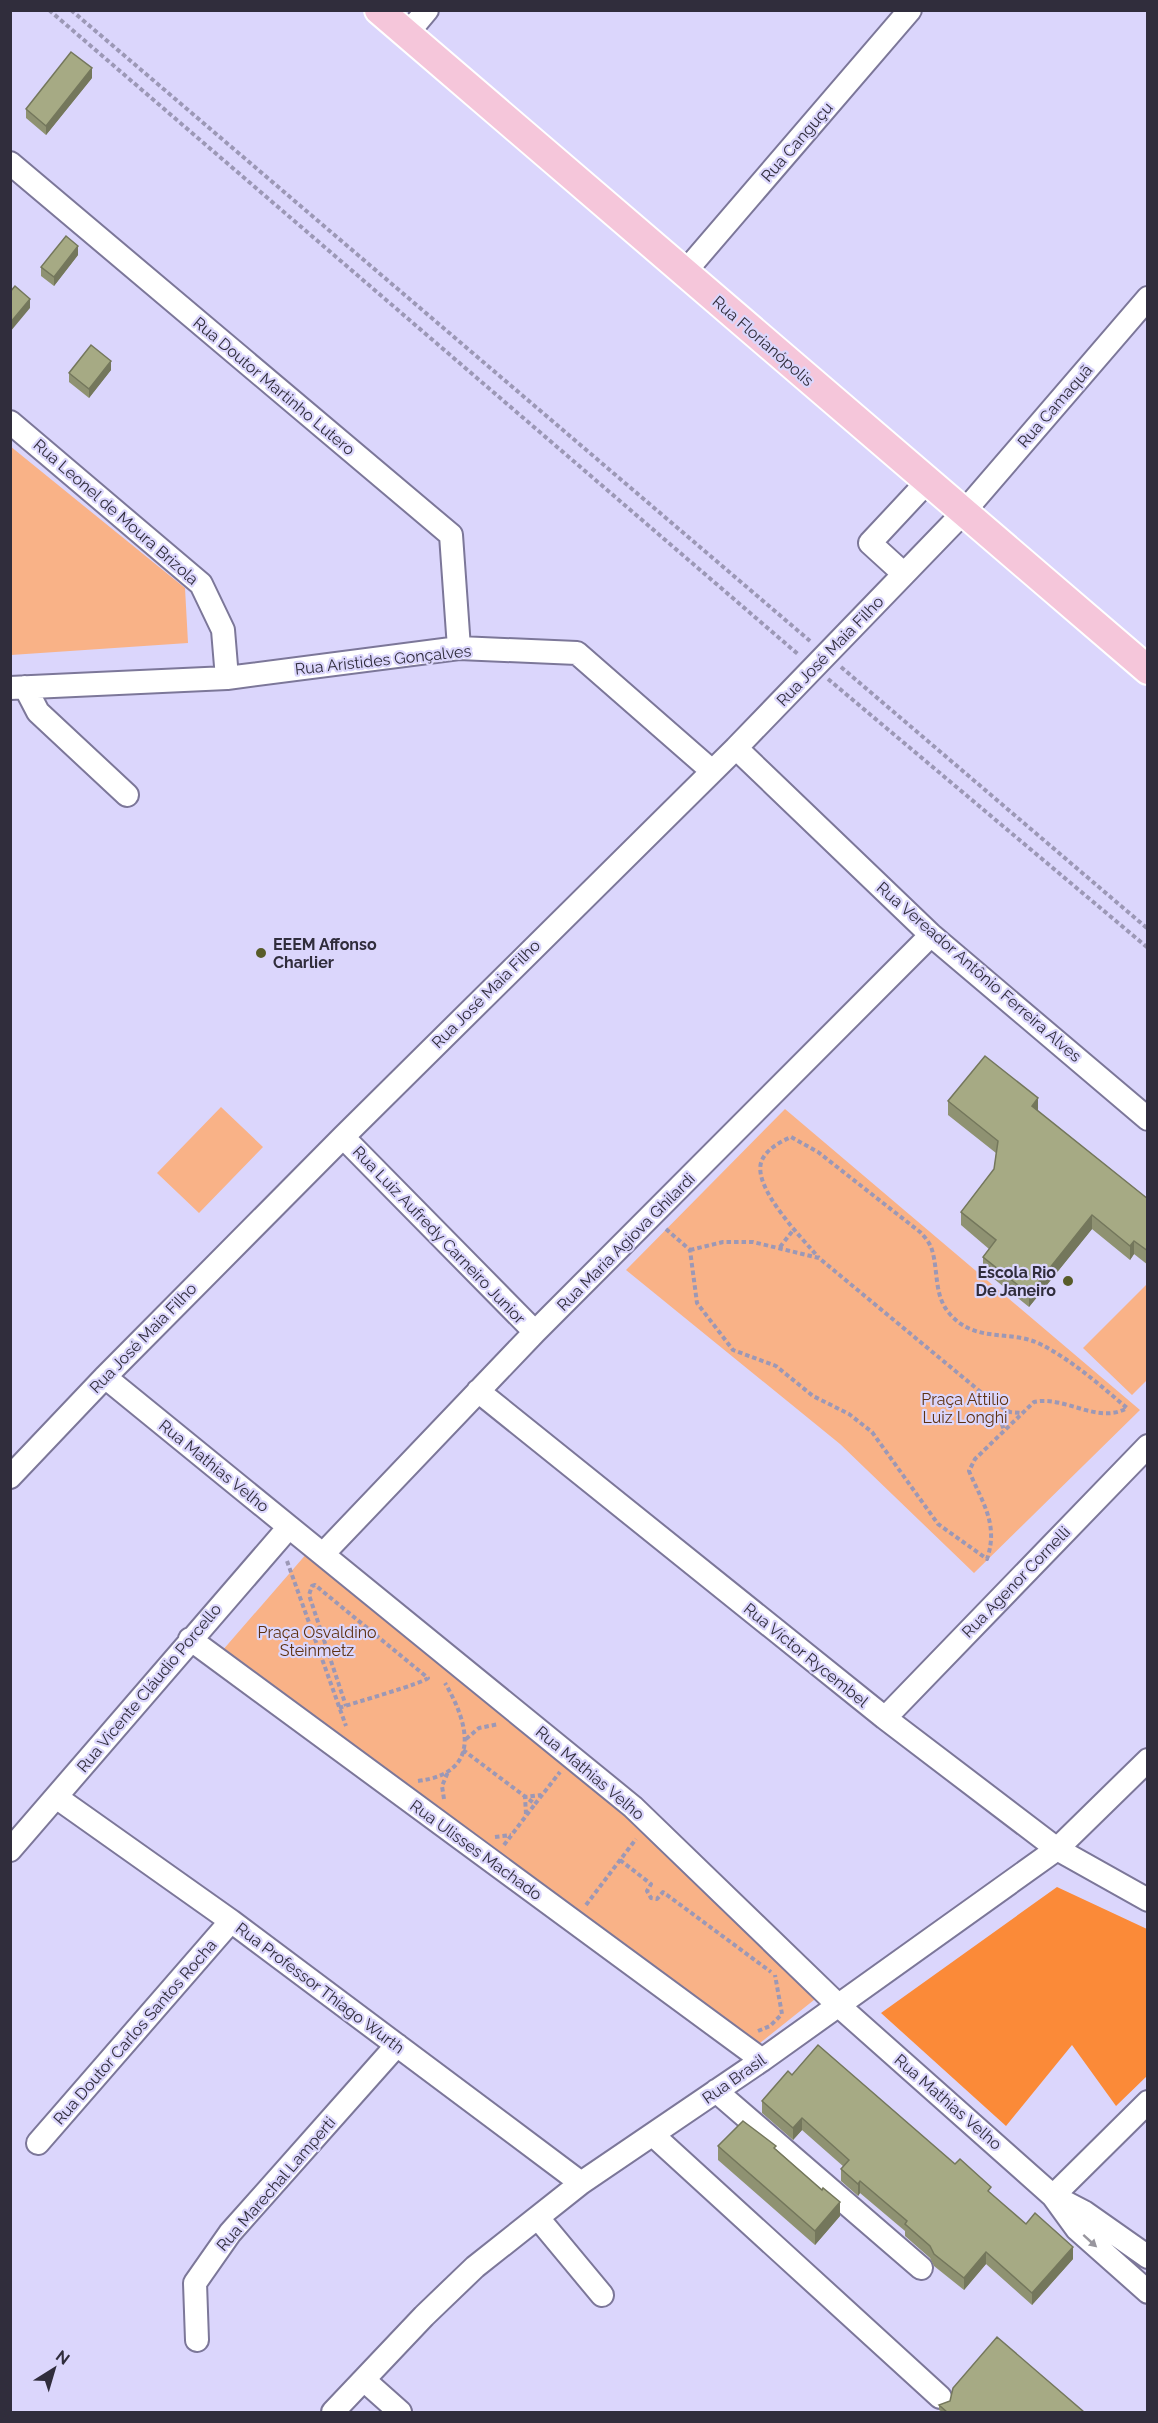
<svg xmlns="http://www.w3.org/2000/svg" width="1158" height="2423" viewBox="0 0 1158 2423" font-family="Raleway,sans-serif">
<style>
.green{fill:#f9b287}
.forest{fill:#fb8a38}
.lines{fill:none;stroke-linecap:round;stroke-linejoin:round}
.minor-casing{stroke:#7c7799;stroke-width:26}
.major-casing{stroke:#fff;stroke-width:32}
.path{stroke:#9c98b6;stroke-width:4;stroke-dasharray:4.5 3;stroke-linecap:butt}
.minor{stroke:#fff;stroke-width:22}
.major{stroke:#f5c6da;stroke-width:28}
.wall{fill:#8f9272}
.shaded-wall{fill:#74775c}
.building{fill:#a6aa84;stroke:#74775c;stroke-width:1.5}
.oneway{fill:#98969e}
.poi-dot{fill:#585c29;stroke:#dbd6fc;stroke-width:2}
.labels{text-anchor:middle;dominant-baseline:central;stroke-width:4.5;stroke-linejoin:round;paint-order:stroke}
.street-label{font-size:16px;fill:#302d3c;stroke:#dbd6fc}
.poi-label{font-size:16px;font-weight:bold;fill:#302d3c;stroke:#dbd6fc;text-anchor:start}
.park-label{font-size:16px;fill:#5d3111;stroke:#dbd6fc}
</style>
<rect width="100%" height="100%" fill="#dbd6fc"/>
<path class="green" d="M 10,446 L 185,588 L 188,643 L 11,655 Z
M 221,1107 L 263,1147 L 199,1213 L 157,1173 Z
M 785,1109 L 1140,1410 L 974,1573 L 840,1444 L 626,1270 Z
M 1147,1284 L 1147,1380 L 1132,1395 L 1083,1348 Z
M 308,1552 L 629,1809 L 824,1992 L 755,2047 L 222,1651 Z"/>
<path class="forest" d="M 1057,1887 L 1147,1929 L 1147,2076 L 1116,2106 L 1072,2045 L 1006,2126 L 881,2013 Z"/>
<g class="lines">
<g class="minor-casing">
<path id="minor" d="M 407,34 L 427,10
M 10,163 L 451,535 L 459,648
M 684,273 L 910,10
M 10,422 L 201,584 L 223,630 L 227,678
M 904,574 L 870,543 L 927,482
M 25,687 L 38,712 L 127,795
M 10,688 L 227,678 L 459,648 L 577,653 L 712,771
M 736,748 L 931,935 L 1148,1119
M 343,1137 L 535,1332
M 105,1377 L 633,1807 L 838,2005 L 1053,2196 L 1077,2229 L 1148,2292
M 478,1391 L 885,1718 L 1057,1849 L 1148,1900
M 10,1477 L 105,1377 L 343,1137 L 736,748 L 963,513 L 1148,298
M 324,1553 L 535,1332 L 931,935
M 190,1639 L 762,2060
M 885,1718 L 1148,1446
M 56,1797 L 231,1921 L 581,2183
M 10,1850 L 289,1527
M 716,2091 L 921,2268
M 653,2135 L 940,2397
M 38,2143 L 231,1921
M 1053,2196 L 1148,2102
M 1057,2198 L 1084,2212 L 1148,2257
M 538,2218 L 602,2295
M 197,2340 L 195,2283 L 230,2233 L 397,2045
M 364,2380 L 400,2412
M 333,2412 L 424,2316 L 475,2267 L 581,2183 L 762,2060 L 1057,1849 L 1148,1760"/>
</g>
<g class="major-casing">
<path id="major" d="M 379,10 L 1148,670"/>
</g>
<path class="path" d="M 49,10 L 799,655
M 71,10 L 810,641
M 841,667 L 1148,929
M 828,679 L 1148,948
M 666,1229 L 690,1250 L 697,1303 L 733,1350 L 776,1366 L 813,1396 L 849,1414 L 872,1432 L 938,1524 L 987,1559 C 999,1524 982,1502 969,1471 L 975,1459 L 1034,1402 C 1064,1395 1098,1425 1127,1408 C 1101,1386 1073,1361 1042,1345 C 1010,1328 976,1345 949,1313 C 933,1294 939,1269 931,1247 C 929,1242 924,1236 920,1232 L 818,1152 L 791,1137 C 780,1142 767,1149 762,1160 C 750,1186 803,1239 819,1258
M 780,1247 L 794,1229
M 690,1250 L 723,1242 L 753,1242 L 819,1258 L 994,1403 L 1010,1412 L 1022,1413
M 994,1403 L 1004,1430
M 287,1561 L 346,1726
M 339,1708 C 353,1703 424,1683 428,1678 L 315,1585 L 312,1586 L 309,1595 L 346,1706
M 466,1739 L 479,1728 L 499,1724
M 463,1750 L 535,1804 L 560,1772
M 418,1781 C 482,1773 469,1724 445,1683
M 444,1799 L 442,1786 L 448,1772
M 526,1814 L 525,1797 L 541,1795
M 495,1837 L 511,1835
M 504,1845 L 535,1804
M 620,1860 L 651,1884 L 647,1891 L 651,1898 L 657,1899 L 663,1892 L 771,1972
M 586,1905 L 636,1839
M 758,2031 L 770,2026 L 782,2014 L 775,1975"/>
<use href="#minor" class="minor"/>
<use href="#major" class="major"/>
</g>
<path class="wall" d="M 92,78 L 46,135 L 26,118 L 26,109 Z
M 78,255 L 54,286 L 41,276 L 41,267 Z
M 111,370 L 89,398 L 69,382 L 69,373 Z
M 948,1101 L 1038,1111 L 1148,1199 L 1148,1265 L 1134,1254 L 1130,1260 L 1092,1229 L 1029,1307 L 983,1270 L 983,1257 L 989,1249 L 961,1225 L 961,1212 L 994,1169 L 996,1153 L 948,1115 Z
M 792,2075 L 955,2164 L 1026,2224 L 1073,2259 L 1032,2305 L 986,2264 L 964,2290 L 934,2266 L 930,2258 L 905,2236 L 905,2231 L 860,2193 L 858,2196 L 841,2181 L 841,2169 L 844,2167 L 802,2130 L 793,2140 L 762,2113 L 762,2101 Z
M 718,2146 L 776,2149 L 822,2190 L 840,2216 L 815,2245 L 718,2160 Z
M 939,2405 L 1084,2412 L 942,2412 L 939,2410 Z"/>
<path class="shaded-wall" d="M 92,68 L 92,78 L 46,135 L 46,126 Z
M 78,246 L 78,255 L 54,286 L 54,277 Z
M 30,299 L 30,308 L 10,332 L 10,323 Z
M 111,361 L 111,370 L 89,398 L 89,389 Z
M 1038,1098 L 1038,1112 L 1032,1106 Z
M 1092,1215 L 1092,1229 L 1029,1307 L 1029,1294 Z
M 1134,1241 L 1134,1254 L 1130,1260 L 1130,1246 Z
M 802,2118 L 802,2130 L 793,2140 L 793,2128 Z
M 860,2181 L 860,2193 L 858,2196 L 858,2184 Z
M 840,2202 L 840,2216 L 815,2245 L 815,2231 Z
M 1073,2247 L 1073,2259 L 1032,2305 L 1032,2293 Z
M 986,2252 L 986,2264 L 964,2290 L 964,2278 Z"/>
<path class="building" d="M 71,52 L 92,68 L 46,126 L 26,109 Z
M 66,236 L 78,246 L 54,277 L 41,267 Z
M 15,286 L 30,299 L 10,323 L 10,292 Z
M 91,345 L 111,361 L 89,389 L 69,373 Z
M 985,1056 L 1038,1098 L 1032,1106 L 1148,1199 L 1148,1251 L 1134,1241 L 1130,1246 L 1092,1215 L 1029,1294 L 983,1257 L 996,1240 L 961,1212 L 994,1169 L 998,1141 L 948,1101 Z
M 818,2045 L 955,2164 L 960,2159 L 991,2187 L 988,2191 L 1026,2224 L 1035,2213 L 1073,2247 L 1032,2293 L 986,2252 L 964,2278 L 934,2254 L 930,2246 L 905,2224 L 907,2221 L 860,2181 L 858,2184 L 841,2169 L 849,2160 L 802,2118 L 793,2128 L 762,2101 L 788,2071 L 792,2075 Z
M 743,2121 L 776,2146 L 774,2148 L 822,2190 L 823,2188 L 840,2202 L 815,2231 L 718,2146 Z
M 997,2337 L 1084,2412 L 947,2412 L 939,2405 L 950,2401 L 953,2388 Z"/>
<defs><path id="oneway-solid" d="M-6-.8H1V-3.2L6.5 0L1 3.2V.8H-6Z" transform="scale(1.5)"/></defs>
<use class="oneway" href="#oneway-solid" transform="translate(1090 2241) rotate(42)"/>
<g class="poi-dot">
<circle cx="261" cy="953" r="6"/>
<circle cx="1068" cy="1281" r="6"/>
</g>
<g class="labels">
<g class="street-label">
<text transform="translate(797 142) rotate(-49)">Rua Canguçu</text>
<text transform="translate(763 341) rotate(41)">Rua Florianópolis</text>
<text transform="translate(274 386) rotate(40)">Rua Doutor Martinho Lutero</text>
<text transform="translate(1055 406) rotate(-49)">Rua Camaquã</text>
<text transform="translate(116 512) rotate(41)">Rua Leonel de Moura Brizola</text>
<text transform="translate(830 651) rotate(-46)">Rua José Maia Filho</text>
<text transform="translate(383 660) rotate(-6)">Rua Aristides Gonçalves</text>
<text transform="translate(979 972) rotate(41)">Rua Vereador Antônio Ferreira Alves</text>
<text transform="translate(486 994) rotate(-45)">Rua José Maia Filho</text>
<text transform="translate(439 1235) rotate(46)">Rua Luiz Aufredy Carneiro Junior</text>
<text transform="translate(626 1242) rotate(-45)">Rua Maria Agiova Ghilardi</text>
<text transform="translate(143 1338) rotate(-46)">Rua José Maia Filho</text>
<text transform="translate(214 1466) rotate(39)">Rua Mathias Velho</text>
<text transform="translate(1016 1582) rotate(-46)">Rua Agenor Cornelli</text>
<text transform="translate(806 1655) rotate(39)">Rua Víctor Rycembel</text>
<text transform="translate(149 1688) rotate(-50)">Rua Vicente Cláudio Porcello</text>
<text transform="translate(590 1773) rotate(40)">Rua Mathias Velho</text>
<text transform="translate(476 1850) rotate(36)">Rua Ulisses Machado</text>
<text transform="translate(320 1988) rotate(37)">Rua Professor Thiago Wurth</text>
<text transform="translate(135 2032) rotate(-49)">Rua Doutor Carlos Santos Rocha</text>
<text transform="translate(734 2079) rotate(-35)">Rua Brasil</text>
<text transform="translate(948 2102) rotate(41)">Rua Mathias Velho</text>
<text transform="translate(276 2184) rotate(-49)">Rua Marechal Lamperti</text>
</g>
<g class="poi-label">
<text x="273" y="944">EEEM Affonso<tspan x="273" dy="18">Charlier</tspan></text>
<text x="1056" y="1272" text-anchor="end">Escola Rio<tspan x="1056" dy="18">De Janeiro</tspan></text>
</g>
<g class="park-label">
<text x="965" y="1399">Praça Attilio<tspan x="965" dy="18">Luiz Longhi</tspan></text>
<text x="317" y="1632">Praça Osvaldino<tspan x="317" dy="18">Steinmetz</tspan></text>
</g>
</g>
<rect width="1158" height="2423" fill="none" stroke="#302d3c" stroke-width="24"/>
<g transform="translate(54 2369) rotate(37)" stroke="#dbd6fc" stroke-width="4.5" paint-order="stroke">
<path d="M0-4.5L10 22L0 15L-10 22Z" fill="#302d3c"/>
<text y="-9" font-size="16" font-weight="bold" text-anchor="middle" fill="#302d3c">N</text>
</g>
</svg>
